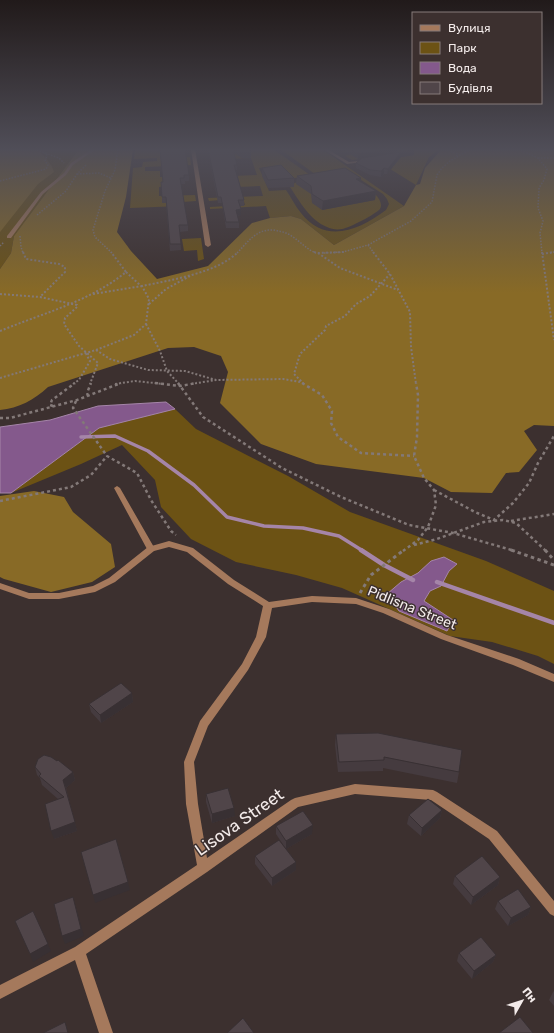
<svg xmlns="http://www.w3.org/2000/svg" width="554" height="1033" viewBox="0 0 554 1033" font-family="Rubik,sans-serif">
<style>
.green{fill:#6c5214}
.forest{fill:#886a26}
.water{fill:#84598c;stroke:#a585a8}
.lines{fill:none;stroke-linecap:round;stroke-linejoin:round}
.stream-far1{stroke:#a585a8;stroke-width:3.5}
.stream{stroke:#a585a8;stroke-width:4.5}
.path-far3{stroke:#837978;stroke-width:1.5;stroke-dasharray:1.5 1.5;stroke-linecap:butt}
.path-far2{stroke:#837978;stroke-width:2;stroke-dasharray:2 2;stroke-linecap:butt}
.path-far1{stroke:#837978;stroke-width:2.5;stroke-dasharray:3 3;stroke-linecap:butt}
.path{stroke:#837978;stroke-width:3;stroke-dasharray:3.5 3.5;stroke-linecap:butt}
.lane{fill:#a5795c;fill-rule:evenodd}
.street{fill:#a5795c;fill-rule:evenodd}
.wall{fill:#453b3f}
.shaded-wall{fill:#383033}
.building{fill:#504549;stroke:#383033}
.labels{text-anchor:middle;dominant-baseline:central;stroke-width:3;stroke-linejoin:round;paint-order:stroke}
.street-label{font-size:14px;fill:#f3ebea;stroke:#3c302f}
.near-street-label{font-size:17px;fill:#f3ebea;stroke:#3c302f}
</style>
<rect width="100%" height="100%" fill="#3c302f"/>
<path class="green" d="M 0,149 L 79,149 L 14,236 L 11,253 L 0,269 Z
M 135,149 L 160,149 L 160,158 L 190,157 L 191,165 L 145,167 L 145,171 L 160,171 L 160,177 L 168,177 L 169,186 L 159,187 L 159,196 L 195,195 L 196,201 L 182,202 L 181,206 L 130,208 L 133,168 L 142,167 L 143,162 L 157,161 L 157,158 L 134,159 Z
M 249,149 L 273,149 L 310,175 L 290,179 L 267,167 L 259,168 L 269,191 L 286,190 C 291,197 295,206 301,213 C 326,245 359,230 386,210 L 389,204 L 387,199 L 383,194 L 344,169 L 315,174 L 280,149 L 322,149 L 404,206 L 334,245 L 301,219 L 291,216 L 270,218 L 266,206 L 210,209 L 210,207 L 245,205 L 243,198 L 209,201 L 208,198 L 263,196 L 260,186 L 236,187 L 233,176 L 257,175 L 251,158 L 227,159 L 225,150 Z
M 364,149 L 436,149 L 439,150 L 429,157 L 416,185 L 382,164 L 398,153 L 352,160 L 345,156 L 366,150 L 340,152 Z
M 345,175 L 376,195 C 379,199 383,204 380,209 C 376,214 349,228 342,229 C 337,230 331,229 327,227 C 310,220 300,202 290,187 L 291,185 L 297,182 Z
M 201,238 L 204,259 L 198,261 L 197,250 L 184,251 L 182,239 Z
M 175,409 L 196,429 L 288,476 L 350,512 L 486,561 L 554,591 L 554,664 L 538,656 L 492,642 L 450,636 L 342,588 L 296,575 L 236,562 L 191,539 L 161,507 L 155,480 L 122,445 L 81,464 L 11,493 L 99,428 Z"/>
<path class="forest" d="M 5,149 L 38,149 C 44,157 51,162 54,172 L 38,184 L 0,232 L 0,151 Z
M 79,149 L 133,149 L 126,197 L 117,232 L 131,251 L 157,279 L 208,266 L 252,223 L 270,218 L 291,216 L 301,219 L 334,245 L 404,206 L 416,185 L 420,184 L 425,168 L 440,151 L 440,149 L 554,150 L 554,426 L 534,425 L 524,431 L 537,450 L 519,472 L 506,473 L 492,493 L 451,492 L 424,478 L 316,464 L 261,444 L 220,403 L 228,372 L 221,356 L 194,347 L 168,348 L 48,387 C 34,400 19,408 0,410 L 0,269 L 11,253 L 14,236 Z
M 34,491 L 64,497 L 73,512 L 111,544 L 115,567 L 92,582 L 51,592 L 4,579 L 0,577 L 0,496 Z"/>
<path class="water" d="M 166,402 L 175,409 L 99,428 L 11,493 L 0,493 L 0,427 L 50,420 L 98,406 Z
M 444,557 L 457,564 L 449,571 L 441,586 L 430,591 L 424,601 L 453,620 L 447,631 L 399,611 L 387,594 L 401,582 L 418,573 L 431,561 Z"/>
<g class="lines">
<path class="stream-far1" d="M 81,437 L 115,436 L 148,451 L 194,485 L 227,517 L 264,526 L 303,528 L 339,536 L 363,551"/>
<path class="stream" d="M 361,550 L 384,565 L 413,580
M 437,582 L 554,623"/>
<path class="path-far3" d="M 34,149 L 59,158 L 64,163
M 445,149 L 458,154 L 456,157
M 518,149 L 538,158 L 547,169 L 544,180 L 539,188 L 538,208 L 543,221 L 540,233 L 542,253
M 538,158 L 554,158
M 77,174 L 99,173 L 111,178
M 0,181 L 46,169 L 48,165 L 45,161 L 47,155 L 44,153
M 37,215 L 66,191 L 77,174 L 86,165
M 20,236 L 21,247 L 23,253
M 368,245 L 374,253
M 0,246 L 4,242
M 112,253 L 95,237 L 93,230 L 105,191 L 115,170 L 118,149
M 237,253 C 248,242 256,229 273,230 C 279,231 285,232 290,235 C 300,241 306,249 316,253
M 324,253 L 343,252 L 368,245 L 411,221 L 432,202 L 437,175 L 442,168 L 450,161 L 471,149
M 550,253 L 554,252"/>
<path class="path-far2" d="M 23,252 L 26,259 L 59,264 L 65,267 L 65,272 L 40,297
M 314,252 L 317,253 L 344,252
M 373,252 L 390,274 L 410,312 L 411,347 L 416,384
M 542,252 L 554,340
M 318,253 L 340,268 L 398,290
M 542,254 L 554,252
M 126,272 L 141,286
M 0,294 L 40,297 L 77,305 L 77,307 L 65,318 L 64,324 L 79,346 L 98,363 L 90,384
M 93,294 L 142,286
M 149,304 L 166,289 L 190,276
M 146,324 L 160,351 L 167,371 L 179,384
M 0,331 C 43,313 89,302 126,272 L 111,252
M 96,350 L 110,359 L 148,370 L 185,371 L 216,380 L 283,379 L 300,382
M 0,378 L 96,350 L 134,335 L 146,324 L 149,299 L 142,286 C 171,280 217,273 238,252
M 73,384 L 79,380 L 90,361 L 86,354
M 115,384 L 135,381 L 164,384
M 191,384 L 216,380
M 304,384 L 294,374 L 300,354 L 325,330 L 326,326 L 345,316 L 356,304 L 370,296 L 390,274"/>
<path class="path-far1" d="M 155,383 L 180,386 L 197,383
M 178,383 L 203,417 L 282,468 L 341,497 L 409,525 L 453,533 L 515,551
M 302,383 L 322,395 L 332,411 L 331,423 L 338,437 L 361,453 L 414,456
M 88,396 L 87,393 L 91,383
M 76,401 L 73,408 L 107,456 L 137,473 L 151,500 L 171,531 L 176,535
M 53,406 L 50,405 L 52,400 L 75,383
M 0,418 L 10,418 L 77,400 L 121,383
M 434,490 L 475,512 L 494,520 L 513,503 L 529,483 L 538,463 L 554,436
M 0,501 L 71,487 L 91,475 L 107,456
M 511,521 L 554,514
M 414,545 L 437,539 L 484,522 L 503,520 L 516,523 L 546,551
M 403,551 L 418,540 L 428,527 L 436,505 L 434,490 L 424,478 L 414,456 L 417,437 L 418,395 L 416,383"/>
<path class="path" d="M 511,550 L 554,565
M 545,550 L 554,560
M 360,593 L 371,575 L 404,550"/>
<path class="lane" d="M 92,149 L 96,149 L 73,165 L 66,175 L 43,194 L 11,238 L 7,238 L 7,236 L 41,192 L 64,173 L 71,163 Z
M 117,486 L 120,488 L 155,549 L 154,551 L 148,551 L 147,549 L 114,488 Z"/>
<path class="street" d="M 191,149 L 195,149 L 211,245 L 208,247 L 205,245 Z
M 323,149 L 327,149 L 349,162 L 367,160 L 369,161 L 347,164 Z
M 169,541 L 193,548 L 234,580 L 269,602 L 312,596 L 356,598 L 389,609 L 447,635 L 519,659 L 554,674 L 554,682 L 513,665 L 441,639 L 383,613 L 356,604 L 312,602 L 272,608 L 266,637 L 248,670 L 208,726 L 194,762 L 198,804 L 207,858 L 291,800 L 295,798 L 355,784 L 433,790 L 437,792 L 497,831 L 554,901 L 554,916 L 550,914 L 489,839 L 431,800 L 355,794 L 298,807 L 207,872 L 86,954 L 113,1033 L 99,1033 L 75,960 L 0,999 L 0,985 L 75,947 L 197,865 L 186,804 L 184,762 L 200,721 L 242,664 L 256,637 L 263,606 L 228,584 L 187,552 L 169,547 L 154,551 L 115,582 L 95,592 L 59,599 L 29,599 L 0,589 L 0,583 L 29,593 L 59,593 L 93,586 L 109,578 L 148,547 Z"/>
</g>
<path class="wall" d="M 160,149 L 189,175 L 189,181 L 185,181 L 185,184 L 181,184 L 188,225 L 188,231 L 180,232 L 181,250 L 170,251 L 166,203 L 162,203 L 162,197 L 163,182 Z
M 207,149 L 250,149 L 251,152 L 251,158 L 242,158 L 234,153 L 237,165 L 237,170 L 236,170 L 244,200 L 244,206 L 240,206 L 241,215 L 237,216 L 239,222 L 239,228 L 226,228 L 222,203 L 218,203 L 208,152 Z
M 342,149 L 421,149 L 414,150 L 414,155 L 401,157 L 387,174 L 384,174 L 381,177 L 370,175 L 356,168 L 356,163 L 361,159 L 358,159 Z
M 262,168 L 294,178 L 294,187 L 268,188 L 262,176 Z
M 297,176 L 361,178 L 361,182 L 376,191 L 375,200 L 322,210 L 312,203 L 311,194 L 296,184 Z
M 132,693 L 133,702 L 101,723 L 91,712 L 89,704 Z
M 336,734 L 459,772 L 457,783 L 383,768 L 383,771 L 338,772 L 335,745 Z
M 57,761 L 73,772 L 75,780 L 66,788 L 77,831 L 54,839 L 58,799 L 42,785 L 40,778 L 37,775 L 35,767 Z
M 206,794 L 235,816 L 212,823 L 206,802 Z
M 442,810 L 440,818 L 421,836 L 407,824 L 409,815 Z
M 276,826 L 312,834 L 286,849 L 276,834 Z
M 255,856 L 296,862 L 296,870 L 272,886 L 255,864 Z
M 455,876 L 500,877 L 498,885 L 471,905 L 453,884 Z
M 498,901 L 531,907 L 528,915 L 508,926 L 495,909 Z
M 459,953 L 496,955 L 493,962 L 472,979 L 457,961 Z
M 554,991 L 554,1006 L 549,1000 L 553,992 Z"/>
<path class="shaded-wall" d="M 397,149 L 397,154 L 358,159 L 358,154 Z
M 414,150 L 414,155 L 401,157 L 387,174 L 388,169 L 401,152 Z
M 384,168 L 384,174 L 381,177 L 381,171 Z
M 361,178 L 360,187 L 356,179 Z
M 376,191 L 375,200 L 322,210 L 323,201 Z
M 241,209 L 241,215 L 236,216 L 236,210 Z
M 132,693 L 133,702 L 101,723 L 100,715 Z
M 73,772 L 75,780 L 66,788 L 63,780 Z
M 234,808 L 235,816 L 212,823 L 212,814 Z
M 442,810 L 440,818 L 421,836 L 422,828 Z
M 75,822 L 77,831 L 54,839 L 51,831 Z
M 313,825 L 312,834 L 286,849 L 286,841 Z
M 296,862 L 296,870 L 272,886 L 272,878 Z
M 500,877 L 498,885 L 471,905 L 473,897 Z
M 128,882 L 130,890 L 95,903 L 93,895 Z
M 73,897 L 84,936 L 65,944 L 62,936 Z
M 531,907 L 528,915 L 508,926 L 511,918 Z
M 48,944 L 51,951 L 33,962 L 30,954 Z
M 496,955 L 493,962 L 472,979 L 474,971 Z"/>
<path class="building" d="M 160,149 L 185,149 L 189,175 L 184,175 L 184,178 L 180,178 L 188,225 L 179,225 L 181,244 L 170,244 L 166,197 L 162,197 L 161,182 L 163,182 Z
M 208,149 L 233,149 L 237,165 L 234,165 L 244,200 L 238,200 L 241,209 L 236,210 L 239,222 L 226,222 L 221,197 L 218,197 Z
M 235,149 L 250,149 L 251,152 L 241,153 Z
M 350,149 L 395,149 L 358,154 Z
M 398,149 L 412,149 L 414,150 L 401,152 L 388,169 L 384,168 L 381,171 L 370,170 L 356,163 L 362,158 L 400,152 L 400,150 Z
M 281,165 L 294,178 L 268,180 L 262,168 Z
M 345,168 L 361,178 L 356,179 L 376,191 L 323,201 L 312,194 L 311,186 L 297,176 Z
M 121,683 L 132,693 L 100,715 L 89,704 Z
M 378,733 L 462,750 L 459,772 L 384,757 L 384,760 L 339,762 L 336,734 Z
M 44,755 L 51,757 L 57,761 L 58,760 L 73,772 L 63,780 L 75,822 L 51,831 L 45,804 L 64,797 L 39,776 L 41,774 L 35,767 L 38,759 Z
M 228,788 L 234,808 L 212,814 L 206,794 Z
M 428,799 L 442,810 L 422,828 L 409,815 Z
M 303,811 L 313,825 L 286,841 L 276,826 Z
M 116,839 L 128,882 L 93,895 L 81,852 Z
M 279,840 L 296,862 L 272,878 L 255,856 Z
M 482,856 L 500,877 L 473,897 L 455,876 Z
M 518,889 L 531,907 L 511,918 L 498,901 Z
M 73,897 L 81,929 L 62,936 L 54,904 Z
M 33,911 L 48,944 L 30,954 L 15,921 Z
M 481,937 L 496,955 L 474,971 L 459,953 Z
M 520,1017 L 533,1033 L 499,1033 Z
M 243,1018 L 254,1033 L 227,1033 Z
M 65,1022 L 68,1033 L 43,1033 Z"/>
<linearGradient id="sky" x2="0" y2="1"><stop stop-color="#211a1a"/><stop offset="0.51" stop-color="#504e58"/><stop offset="1" stop-color="#504e58" stop-opacity="0"/></linearGradient>
<rect width="554" height="293" fill="url(#sky)"/>
<g class="labels">
<g class="street-label">
<text transform="translate(412 608) rotate(22)">Pidlisna Street</text>
</g>
<g class="near-street-label">
<text transform="translate(239 822) rotate(-35)">Lisova Street</text>
</g>
</g>
<rect x="412" y="12" width="130" height="92" fill="#3c302f" stroke="#857b7a"/>
<rect x="420" y="25" width="20" height="6" fill="#a5795c" stroke="#857b7a"/>
<text x="448" y="32" font-size="12" fill="#f3ebea">Вулиця</text>
<rect x="420" y="42" width="20" height="12" fill="#6c5214" stroke="#857b7a"/>
<text x="448" y="52" font-size="12" fill="#f3ebea">Парк</text>
<rect x="420" y="62" width="20" height="12" fill="#84598c" stroke="#857b7a"/>
<text x="448" y="72" font-size="12" fill="#f3ebea">Вода</text>
<rect x="420" y="82" width="20" height="12" fill="#504549" stroke="#857b7a"/>
<text x="448" y="92" font-size="12" fill="#f3ebea">Будівля</text>
<g transform="translate(522 1001) rotate(51)" stroke="#3c302f" stroke-width="3" paint-order="stroke">
<path d="M0-3L7 15L0 10L-7 15Z" fill="#f3ebea"/>
<text y="-6" font-size="11" font-weight="bold" text-anchor="middle" fill="#f3ebea">Пн</text>
</g>
</svg>
